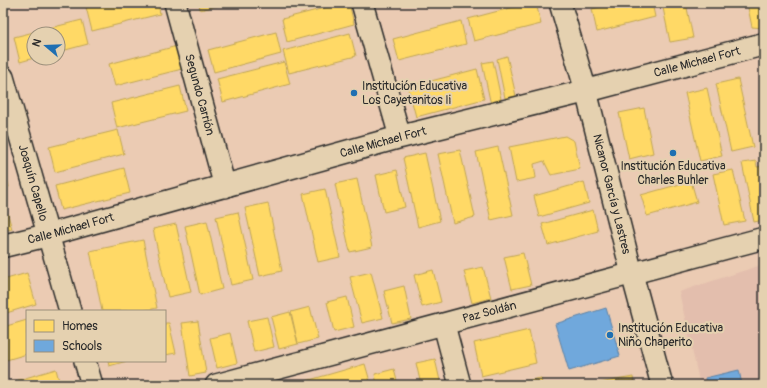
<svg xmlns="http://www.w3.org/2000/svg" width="767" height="388" viewBox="0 0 767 388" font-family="Pangolin,sans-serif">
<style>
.built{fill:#e3bead}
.homes{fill:#ffd966;stroke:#bfa554}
.schools{fill:#6fa8dc;stroke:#5b82a7}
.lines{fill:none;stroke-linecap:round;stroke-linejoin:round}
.street-casing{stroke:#2b2b2b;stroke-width:24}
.secondary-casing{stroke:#2b2b2b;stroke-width:25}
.street{stroke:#e5d1b0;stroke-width:21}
.secondary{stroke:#e5d1b0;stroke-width:22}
.poi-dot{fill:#1f6fb2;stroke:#e5d1b0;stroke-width:1.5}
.labels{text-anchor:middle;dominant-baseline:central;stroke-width:4;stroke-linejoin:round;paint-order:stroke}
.street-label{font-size:12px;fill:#2b2b2b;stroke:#e5d1b0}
.poi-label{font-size:12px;fill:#2b2b2b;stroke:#e5d1b0;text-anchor:start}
</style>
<rect width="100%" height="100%" fill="#ebcbb3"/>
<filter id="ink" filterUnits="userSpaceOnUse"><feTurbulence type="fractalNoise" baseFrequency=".025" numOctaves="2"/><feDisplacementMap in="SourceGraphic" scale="8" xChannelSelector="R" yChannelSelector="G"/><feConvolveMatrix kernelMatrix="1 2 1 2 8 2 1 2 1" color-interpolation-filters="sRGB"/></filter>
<g filter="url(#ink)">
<path class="built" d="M 764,264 L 764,385 L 700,385 L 679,292 Z"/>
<path class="homes" d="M 101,3 L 158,3 L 160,14 L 92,31 L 86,7 Z
M 199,3 L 229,3 L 200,10 Z
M 344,3 L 349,3 L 354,24 L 287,42 L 282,19 Z
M 457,3 L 478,3 L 459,8 Z
M 529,3 L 536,3 L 541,24 L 474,41 L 468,19 Z
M 616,3 L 652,3 L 655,17 L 597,32 L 592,9 Z
M 662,3 L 686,3 L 693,38 L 670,42 Z
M 747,3 L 760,3 L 764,21 L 764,28 L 752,27 Z
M 82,20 L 88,44 L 58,52 L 58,34 L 34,34 L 34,58 L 20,62 L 14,37 Z
M 461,21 L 466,44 L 399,61 L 393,39 Z
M 276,32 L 281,54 L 214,72 L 208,50 Z
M 350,33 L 356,56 L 289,73 L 283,51 Z
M 177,46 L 182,69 L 115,86 L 109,64 Z
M 507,56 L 516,96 L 505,98 L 497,59 Z
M 493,61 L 501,99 L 491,105 L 482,63 Z
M 284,62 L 290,84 L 223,102 L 217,79 Z
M 477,69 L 484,99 L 416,117 L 408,87 Z
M 738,79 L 753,147 L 731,152 L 716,84 Z
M 180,86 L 186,111 L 117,128 L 111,103 Z
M 707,88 L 722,156 L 700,161 L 685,93 Z
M 644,108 L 653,153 L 629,159 L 619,113 Z
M 118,130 L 124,154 L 55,172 L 49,147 Z
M 565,136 L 574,141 L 580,169 L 551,175 L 544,161 L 534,164 L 536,178 L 516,182 L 509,147 Z
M 498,147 L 513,215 L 491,220 L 476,152 Z
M 460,150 L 475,217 L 453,223 L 438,154 Z
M 425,153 L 440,221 L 418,227 L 403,158 Z
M 756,161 L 757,167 L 764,166 L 764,220 L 754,222 L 742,163 Z
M 3,163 L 9,187 L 3,189 Z
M 124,168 L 130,193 L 61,210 L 55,186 Z
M 397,170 L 405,207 L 384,212 L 376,175 Z
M 733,170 L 745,221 L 724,225 L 713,174 Z
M 357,179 L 372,247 L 350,252 L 335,184 Z
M 691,181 L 697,202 L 647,216 L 641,195 Z
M 584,182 L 589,203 L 539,217 L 534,196 Z
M 325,189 L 340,257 L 318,262 L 303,194 Z
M 268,203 L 282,271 L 260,276 L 245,208 Z
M 5,204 L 12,229 L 3,231 L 3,205 Z
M 593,210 L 598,231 L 548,245 L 542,224 Z
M 238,212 L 253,280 L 231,285 L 216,217 Z
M 207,221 L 222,289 L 200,295 L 185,226 Z
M 176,224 L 191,292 L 168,297 L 153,229 Z
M 143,240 L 157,308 L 142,311 L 102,311 L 90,251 Z
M 523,253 L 531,285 L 512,289 L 504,257 Z
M 483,267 L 491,298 L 472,303 L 464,271 Z
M 433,270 L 441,302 L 422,307 L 414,275 Z
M 371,272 L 383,318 L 362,323 L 350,277 Z
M 27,273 L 36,304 L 3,314 L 3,280 Z
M 404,286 L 411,319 L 392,323 L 384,291 Z
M 347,297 L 354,327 L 334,332 L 327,302 Z
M 310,307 L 318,339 L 298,344 L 291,312 Z
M 290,312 L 298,344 L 279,349 L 271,317 Z
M 267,317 L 274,347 L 254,352 L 247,321 Z
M 27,320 L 27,354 L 3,361 L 3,327 Z
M 198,321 L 206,373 L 190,376 L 182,323 Z
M 165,323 L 169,323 L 176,353 L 165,355 Z
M 529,330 L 536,363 L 481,376 L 474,343 Z
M 230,333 L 237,363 L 217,368 L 210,338 Z
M 435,359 L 441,385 L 421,385 L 416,363 Z
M 108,361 L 127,361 L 109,366 Z
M 365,364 L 371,385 L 307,385 L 306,381 Z
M 56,369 L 60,385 L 5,385 L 5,384 Z
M 394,369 L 398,385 L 377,385 L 375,374 Z
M 633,377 L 634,385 L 588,385 Z
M 541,378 L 542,385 L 505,385 Z"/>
<path class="schools" d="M 606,308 L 620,356 L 569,371 L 555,324 Z
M 739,370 L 742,385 L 706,385 L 705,378 Z"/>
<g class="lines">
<g class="street-casing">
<g id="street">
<path id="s1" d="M 175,3 L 225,187"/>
<path d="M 362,3 L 400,137"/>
<path id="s2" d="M 560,3 L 586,91 L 632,274 L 662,385"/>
<path id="s3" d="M 3,77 L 70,311"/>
<path d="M 444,325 L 460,385"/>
<path d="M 85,361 L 92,385"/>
<path id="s4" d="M 216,385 L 764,238"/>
</g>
</g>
<g class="secondary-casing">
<g id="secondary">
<path id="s5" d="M 3,246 L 48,235 L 400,137 L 586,91 L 764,44"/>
</g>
</g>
<use href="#street" class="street"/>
<use href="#secondary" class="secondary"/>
</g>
</g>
<g class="poi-dot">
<circle cx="354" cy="93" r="4"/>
<circle cx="673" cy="153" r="4"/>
<circle cx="610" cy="335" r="4"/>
</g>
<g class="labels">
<g class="street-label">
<text stroke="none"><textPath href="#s5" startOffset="718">Calle Michael Fort</textPath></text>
<text stroke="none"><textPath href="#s1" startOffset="95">Segundo Carrión</textPath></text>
<text stroke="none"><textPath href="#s5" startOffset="394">Calle Michael Fort</textPath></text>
<text stroke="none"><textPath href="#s3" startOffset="110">Joaquín Capello</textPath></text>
<text stroke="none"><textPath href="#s2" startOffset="198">Nicanor García y Lastres</textPath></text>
<text stroke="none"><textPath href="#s5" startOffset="70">Calle Michael Fort</textPath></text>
<text stroke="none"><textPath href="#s4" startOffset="283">Paz Soldán</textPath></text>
</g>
<g class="poi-label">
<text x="362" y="86">Institución Educativa<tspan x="362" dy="14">Los Cayetanitos Ii</tspan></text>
<text x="673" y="166" text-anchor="middle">Institución Educativa<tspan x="673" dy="14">Charles Buhler</tspan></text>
<text x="618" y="328">Institución Educativa<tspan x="618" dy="14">Niño Chaperito</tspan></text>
</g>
</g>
<rect width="767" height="388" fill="none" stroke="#e5d1b0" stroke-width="16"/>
<rect x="8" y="8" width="751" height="372" fill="none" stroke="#2b2b2b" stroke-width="1.5" filter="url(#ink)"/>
<rect x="26" y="310" width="140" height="52" fill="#e5d1b0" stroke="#9b8f7b"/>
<rect x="34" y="320" width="20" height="12" fill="#ffd966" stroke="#9b8f7b"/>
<text x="62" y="330" font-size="12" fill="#2b2b2b">Homes</text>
<rect x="34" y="340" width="20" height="12" fill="#6fa8dc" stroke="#9b8f7b"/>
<text x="62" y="350" font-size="12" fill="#2b2b2b">Schools</text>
<g transform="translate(46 46) rotate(289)"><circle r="19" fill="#e5d1b0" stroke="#9b8f7b"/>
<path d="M0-3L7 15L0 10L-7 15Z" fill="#1f6fb2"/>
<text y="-6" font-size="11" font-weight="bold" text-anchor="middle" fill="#2b2b2b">N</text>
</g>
</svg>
